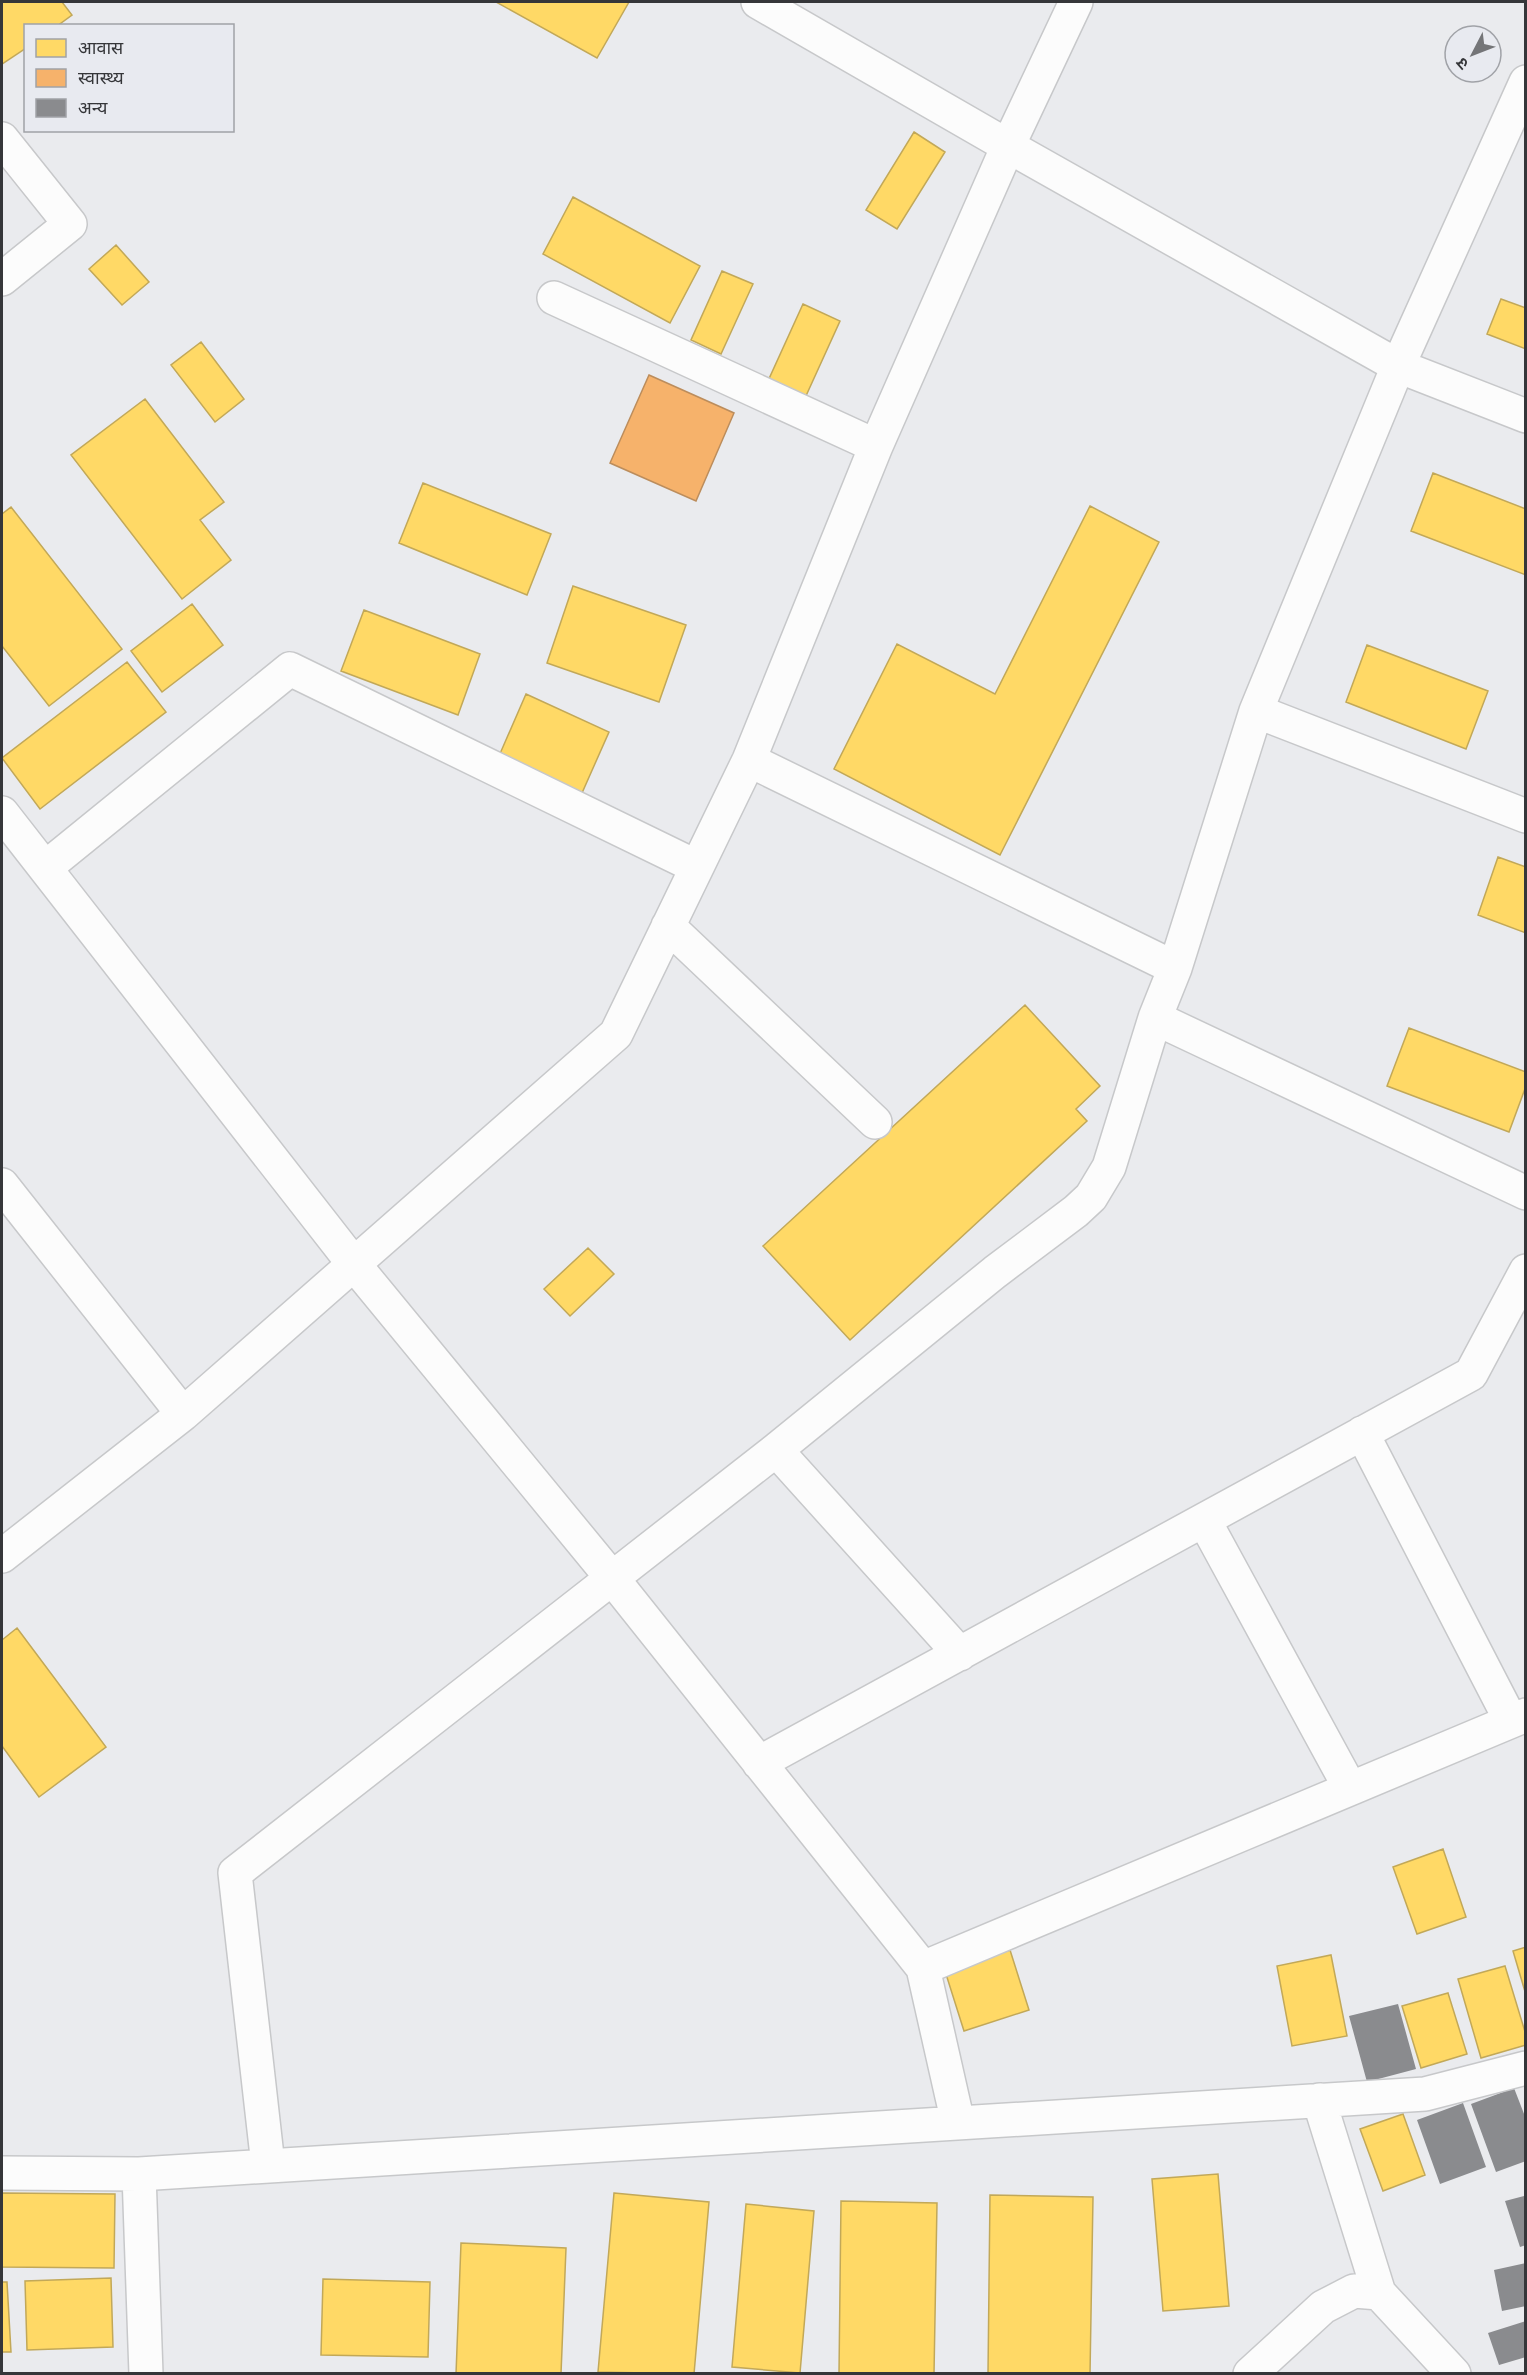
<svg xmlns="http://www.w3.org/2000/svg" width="1527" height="2375" viewBox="0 0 1527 2375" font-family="'Playfair Display','Noto Sans Devanagari',serif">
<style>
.homes{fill:#ffd966;stroke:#c2a858;stroke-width:1.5}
.health{fill:#f6b26b;stroke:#bc8d5c;stroke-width:1.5}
.building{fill:#8a8b8e}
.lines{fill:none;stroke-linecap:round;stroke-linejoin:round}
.street-casing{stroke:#c7c8ca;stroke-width:36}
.street{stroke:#fcfcfc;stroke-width:33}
</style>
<rect width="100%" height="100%" fill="#eaebee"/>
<path class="homes" d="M 2,2 L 62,2 L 72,15 L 57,26 L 26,26 L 26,48 L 2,64 Z
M 496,2 L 629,2 L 597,58 Z
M 914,132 L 945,152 L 897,229 L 866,210 Z
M 573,197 L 700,266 L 670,323 L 543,254 Z
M 116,245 L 149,282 L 122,305 L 89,269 Z
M 722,271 L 753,284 L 721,354 L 691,340 Z
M 1501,299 L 1526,308 L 1526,349 L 1487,334 Z
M 803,304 L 840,321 L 805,398 L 768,381 Z
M 201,342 L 244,399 L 215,422 L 171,365 Z
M 145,399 L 224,502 L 200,520 L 231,560 L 182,599 L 71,455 Z
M 1433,473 L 1526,509 L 1526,575 L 1411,531 Z
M 423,483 L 551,534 L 527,595 L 399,543 Z
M 1090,506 L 1159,542 L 1000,855 L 834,769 L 897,644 L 995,694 Z
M 11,507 L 122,649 L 49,706 L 2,646 L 2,514 Z
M 573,586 L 686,625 L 659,702 L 547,663 Z
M 192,604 L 223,645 L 162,692 L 131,651 Z
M 364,610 L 480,654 L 458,715 L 341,671 Z
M 1367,645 L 1488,691 L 1466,749 L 1346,702 Z
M 127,662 L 166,712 L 40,809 L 2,758 Z
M 526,694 L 609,732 L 582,793 L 499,756 Z
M 1498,857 L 1526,867 L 1526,933 L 1478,915 Z
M 1025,1005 L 1100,1086 L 1076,1109 L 1087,1121 L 850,1340 L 763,1246 Z
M 1409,1028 L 1526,1072 L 1526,1086 L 1509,1132 L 1387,1086 Z
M 588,1248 L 614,1274 L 570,1316 L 544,1289 Z
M 17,1628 L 106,1747 L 39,1797 L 2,1746 L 2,1640 Z
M 1443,1849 L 1466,1917 L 1417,1934 L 1393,1867 Z
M 1526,1947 L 1526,1995 L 1513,1951 Z
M 1010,1950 L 1029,2010 L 964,2031 L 945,1971 Z
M 1331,1955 L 1347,2036 L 1292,2046 L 1277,1966 Z
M 1505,1966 L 1526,2035 L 1526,2045 L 1481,2058 L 1458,1979 Z
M 1448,1993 L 1467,2054 L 1421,2068 L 1402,2006 Z
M 1403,2114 L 1425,2175 L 1383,2191 L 1360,2129 Z
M 1218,2174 L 1229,2306 L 1163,2311 L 1152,2179 Z
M 2,2193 L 115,2194 L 114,2268 L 2,2267 Z
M 614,2193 L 709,2202 L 694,2374 L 598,2372 Z
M 990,2195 L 1093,2197 L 1090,2374 L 988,2374 Z
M 841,2201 L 937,2203 L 934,2374 L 839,2374 Z
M 746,2204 L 814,2211 L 800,2373 L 732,2367 Z
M 461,2243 L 566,2248 L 561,2374 L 456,2374 Z
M 111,2278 L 113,2347 L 27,2350 L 25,2281 Z
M 323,2279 L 430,2282 L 428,2357 L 321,2355 Z
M 2,2282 L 7,2282 L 11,2352 L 2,2352 Z"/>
<path class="health" d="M 649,375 L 734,413 L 696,501 L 610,463 Z"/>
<path class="building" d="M 1398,2004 L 1416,2069 L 1367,2082 L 1349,2016 Z
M 1514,2088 L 1526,2119 L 1526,2161 L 1496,2172 L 1471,2104 Z
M 1463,2103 L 1486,2167 L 1440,2184 L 1417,2120 Z
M 1524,2196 L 1526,2203 L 1526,2245 L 1520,2247 L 1505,2201 Z
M 1526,2263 L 1526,2306 L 1502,2311 L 1494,2270 Z
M 1526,2321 L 1526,2357 L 1499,2365 L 1488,2333 Z"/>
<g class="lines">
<g class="street-casing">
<path id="street" d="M 758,2 L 1008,146 L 1398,366 L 1526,416
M 2,139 L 70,224 L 2,279
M 554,298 L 876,446
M 1256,711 L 1526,816
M 749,760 L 1175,968
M 2,813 L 353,1263 L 612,1578 L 923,1968 L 1526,1715
M 45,868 L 290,669 L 697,867
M 668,926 L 875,1122
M 1155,1018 L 1526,1193
M 2,1185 L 183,1414
M 1362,1433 L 1511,1721
M 776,1450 L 960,1654
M 1204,1520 L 1350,1788
M 2,1556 L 183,1414 L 616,1034 L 749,760 L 876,446 L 1008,146 L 1076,2
M 759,1763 L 1471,1374 L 1526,1271
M 923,1968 L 958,2123
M 1319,2100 L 1379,2293
M 268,2165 L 235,1873 L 776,1450 L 995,1272 L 1076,1211 L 1091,1197 L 1109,1167 L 1155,1018 L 1175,968 L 1256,711 L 1398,366 L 1526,82
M 2,2173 L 139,2174 L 1425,2094 L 1526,2068
M 139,2174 L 146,2374
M 1250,2374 L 1323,2307 L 1354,2291 L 1379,2293 L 1454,2374"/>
</g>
<use href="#street" class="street"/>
</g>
<rect width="1527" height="2375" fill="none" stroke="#353639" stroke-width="6"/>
<rect x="24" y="24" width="210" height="108" fill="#e8eaf0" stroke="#a0a2a7" stroke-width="1.5"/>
<rect x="36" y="39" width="30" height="18" fill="#ffd966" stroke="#a0a2a7" stroke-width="1.5"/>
<text x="78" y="54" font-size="18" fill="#353639">आवास</text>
<rect x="36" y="69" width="30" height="18" fill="#f6b26b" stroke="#a0a2a7" stroke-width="1.5"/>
<text x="78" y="84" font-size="18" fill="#353639">स्वास्थ्य</text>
<rect x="36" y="99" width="30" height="18" fill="#8a8b8e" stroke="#a0a2a7" stroke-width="1.5"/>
<text x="78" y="114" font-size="18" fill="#353639">अन्य</text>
<g transform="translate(1473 54) rotate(228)"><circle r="28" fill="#e8eaf0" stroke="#a0a2a7" stroke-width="1.5"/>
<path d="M0-4.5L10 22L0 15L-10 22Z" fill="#747578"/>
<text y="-9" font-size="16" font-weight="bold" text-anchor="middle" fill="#353639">उ</text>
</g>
</svg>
